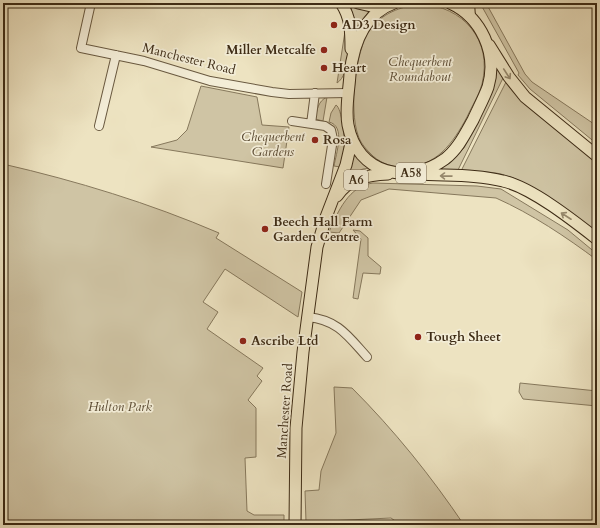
<svg xmlns="http://www.w3.org/2000/svg" width="600" height="528" font-family="Cardo,serif">
<rect width="100%" height="100%" fill="#ede3c1"/>
<filter id="stains"><feTurbulence type="fractalNoise" baseFrequency=".005" numOctaves="4"/><feColorMatrix values="0 0 0 0 .2 0 0 0 0 .09 0 0 0 0 .02 0 0 0 .5 -.17"/></filter>
<radialGradient id="worn" r=".72"><stop offset=".6" stop-color="#630" stop-opacity="0"/><stop offset="1" stop-color="#630" stop-opacity=".3"/></radialGradient>
<path fill="#cfc4a4" stroke="#86785c" d="M480 3H486L525 74 532 82 597 126V144L530 89 518 75 519 73Z
M420 4C463 6 493 40 482 84 479 95 472 106 467 117 453 143 436 168 402 167 390 167 378 162 370 153 365 148 360 142 358 135 349 110 355 51 370 30 382 13 400 7 420 4Z
M354 5 370 10 358 26 356 25 351 9Z
M346 25C348 40 351 74 337 83Z
M497 68 504 76 458 170H439L464 148 493 90Z
M506 82 521 101 597 163V234C568 213 536 183 501 174 488 171 474 172 461 171Z
M201 86 257 97 262 125 289 127 283 168 151 147 177 140 187 130Z
M327 97 323 121 315 119C317 110 318 101 327 97Z
M336 105C342 108 345 140 344 149 344 155 342 161 340 167L334 166C336 154 346 126 329 122L331 113Z
M353 152 371 168 363 169 352 174 348 171Z
M3 164C77 181 149 203 219 233L216 238 302 292 298 317 225 269 203 302 218 312 207 329 263 368 257 376 262 381 248 400 256 408V457L245 458 247 511 254 515H284V525H3Z
M373 183 477 186 501 189 568 230 597 254V260C566 237 532 214 496 198L389 189 361 200 339 233 329 232C338 211 349 186 373 183Z
M353 230 360 231 368 238V256L381 267 380 274 363 273 358 299 353 298 361 239Z
M520 383 597 391V406L523 399 519 392Z
M334 387 352 388C394 430 431 476 464 525H401L391 518 306 522 305 491 319 490 321 471 336 433Z"/>
<g fill="none" stroke-linecap="round" stroke-linejoin="round">
<defs>
<path id="minor" d="M91 3 81 48 144 61 210 81 272 92 289 94 348 93
M292 121 325 126 331 130 333 139 326 184
M311 124 315 93
M99 126 116 55
M308 317C338 320 348 336 367 357"/>
<path id="major" d="M469 3 470 17"/>
<path id="highway" d="M341 3C351 18 351 32 351 49
M358 3 371 6 389 5
M394 3C364 14 353 45 350 74 349 91 345 109 348 125 357 174 408 186 445 159 458 149 465 134 473 120 478 109 484 98 488 87 498 53 481 17 450 3
M489 45 509 77 525 97 597 156
M418 174C446 176 476 174 503 181 531 187 574 221 597 239
M337 196C349 178 368 175 388 174
M295 525 296 428 303 352 317 247 326 217 346 165 352 139"/>
</defs>
<use href="#minor" stroke="#695940" stroke-width="10"/>
<use href="#major" stroke="#3d2b15" stroke-width="12"/>
<use href="#highway" stroke="#3d2b15" stroke-width="13"/>
<use href="#minor" stroke="#f3edd7" stroke-width="8"/>
<use href="#major" stroke="#ede3c1" stroke-width="10"/>
<use href="#highway" stroke="#ede3c1" stroke-width="11"/>
</g>
<defs><path id="oneway-shaft" d="M-6 0H5M1.5-3L5.5 0L1.5 3" fill="none" stroke-width="1.6" stroke-linecap="round" stroke-linejoin="round"/></defs>
<g stroke="#95876b">
<use href="#oneway-shaft" transform="translate(507 74) rotate(57)"/>
<use href="#oneway-shaft" transform="translate(446 176) rotate(-179)"/>
<use href="#oneway-shaft" transform="translate(566 216) rotate(-147)"/>
</g>
<g fill="#8f2418" stroke="#f3edd7" stroke-width="1.5">
<circle cx="334" cy="25" r="4"/>
<circle cx="324" cy="50" r="4"/>
<circle cx="324" cy="68" r="4"/>
<circle cx="315" cy="140" r="4"/>
<circle cx="265" cy="229" r="4"/>
<circle cx="418" cy="337" r="4"/>
<circle cx="243" cy="341" r="4"/>
</g>
<g text-anchor="middle" dominant-baseline="central" stroke-width="3.5" stroke-linejoin="round" paint-order="stroke">
<g fill="#f3edd7" stroke="#74654f" stroke-width="1">
<rect x="396" y="163" width="30" height="20" rx="3"/>
<rect x="344" y="170" width="24" height="20" rx="3"/>
</g>
<g font-size="12" font-weight="bold" fill="#3d2b15">
<text x="411" y="173">A58</text>
<text x="356" y="180">A6</text>
</g>
<g font-size="13" font-weight="bold" fill="#3d2b15" stroke="#f3edd7" text-anchor="start">
<text x="342" y="25">AD3 Design</text>
<text x="316" y="50" text-anchor="end">Miller Metcalfe</text>
<text x="332" y="68">Heart</text>
<text x="323" y="140">Rosa</text>
<text x="273" y="222">Beech Hall Farm<tspan x="273" dy="15">Garden Centre</tspan></text>
<text x="426" y="337">Tough Sheet</text>
<text x="251" y="341">Ascribe Ltd</text>
</g>
<g font-size="13" fill="#3d2b15" stroke="#f3edd7">
<text transform="translate(189 59) rotate(14)">Manchester Road</text>
<text transform="translate(285 411) rotate(-86)">Manchester Road</text>
</g>
<g font-size="13" font-style="italic" fill="#5a4a32" stroke="#f3edd7">
<text x="420" y="62">Chequerbent<tspan x="420" dy="15">Roundabout</tspan></text>
<text x="273" y="137">Chequerbent<tspan x="273" dy="15">Gardens</tspan></text>
<text x="120" y="407">Hulton Park</text>
</g>
</g>
<rect width="600" height="528" fill="none" stroke="#ede3c1" stroke-width="16"/>
<rect x="4" y="4" width="592" height="520" fill="none" stroke="#3d2b15" stroke-width="2"/>
<rect x="8" y="8" width="584" height="512" fill="none" stroke="#3d2b15"/>
<rect width="100%" height="100%" filter="url(#stains)"/>
<rect width="100%" height="100%" fill="url(#worn)"/>
</svg>
